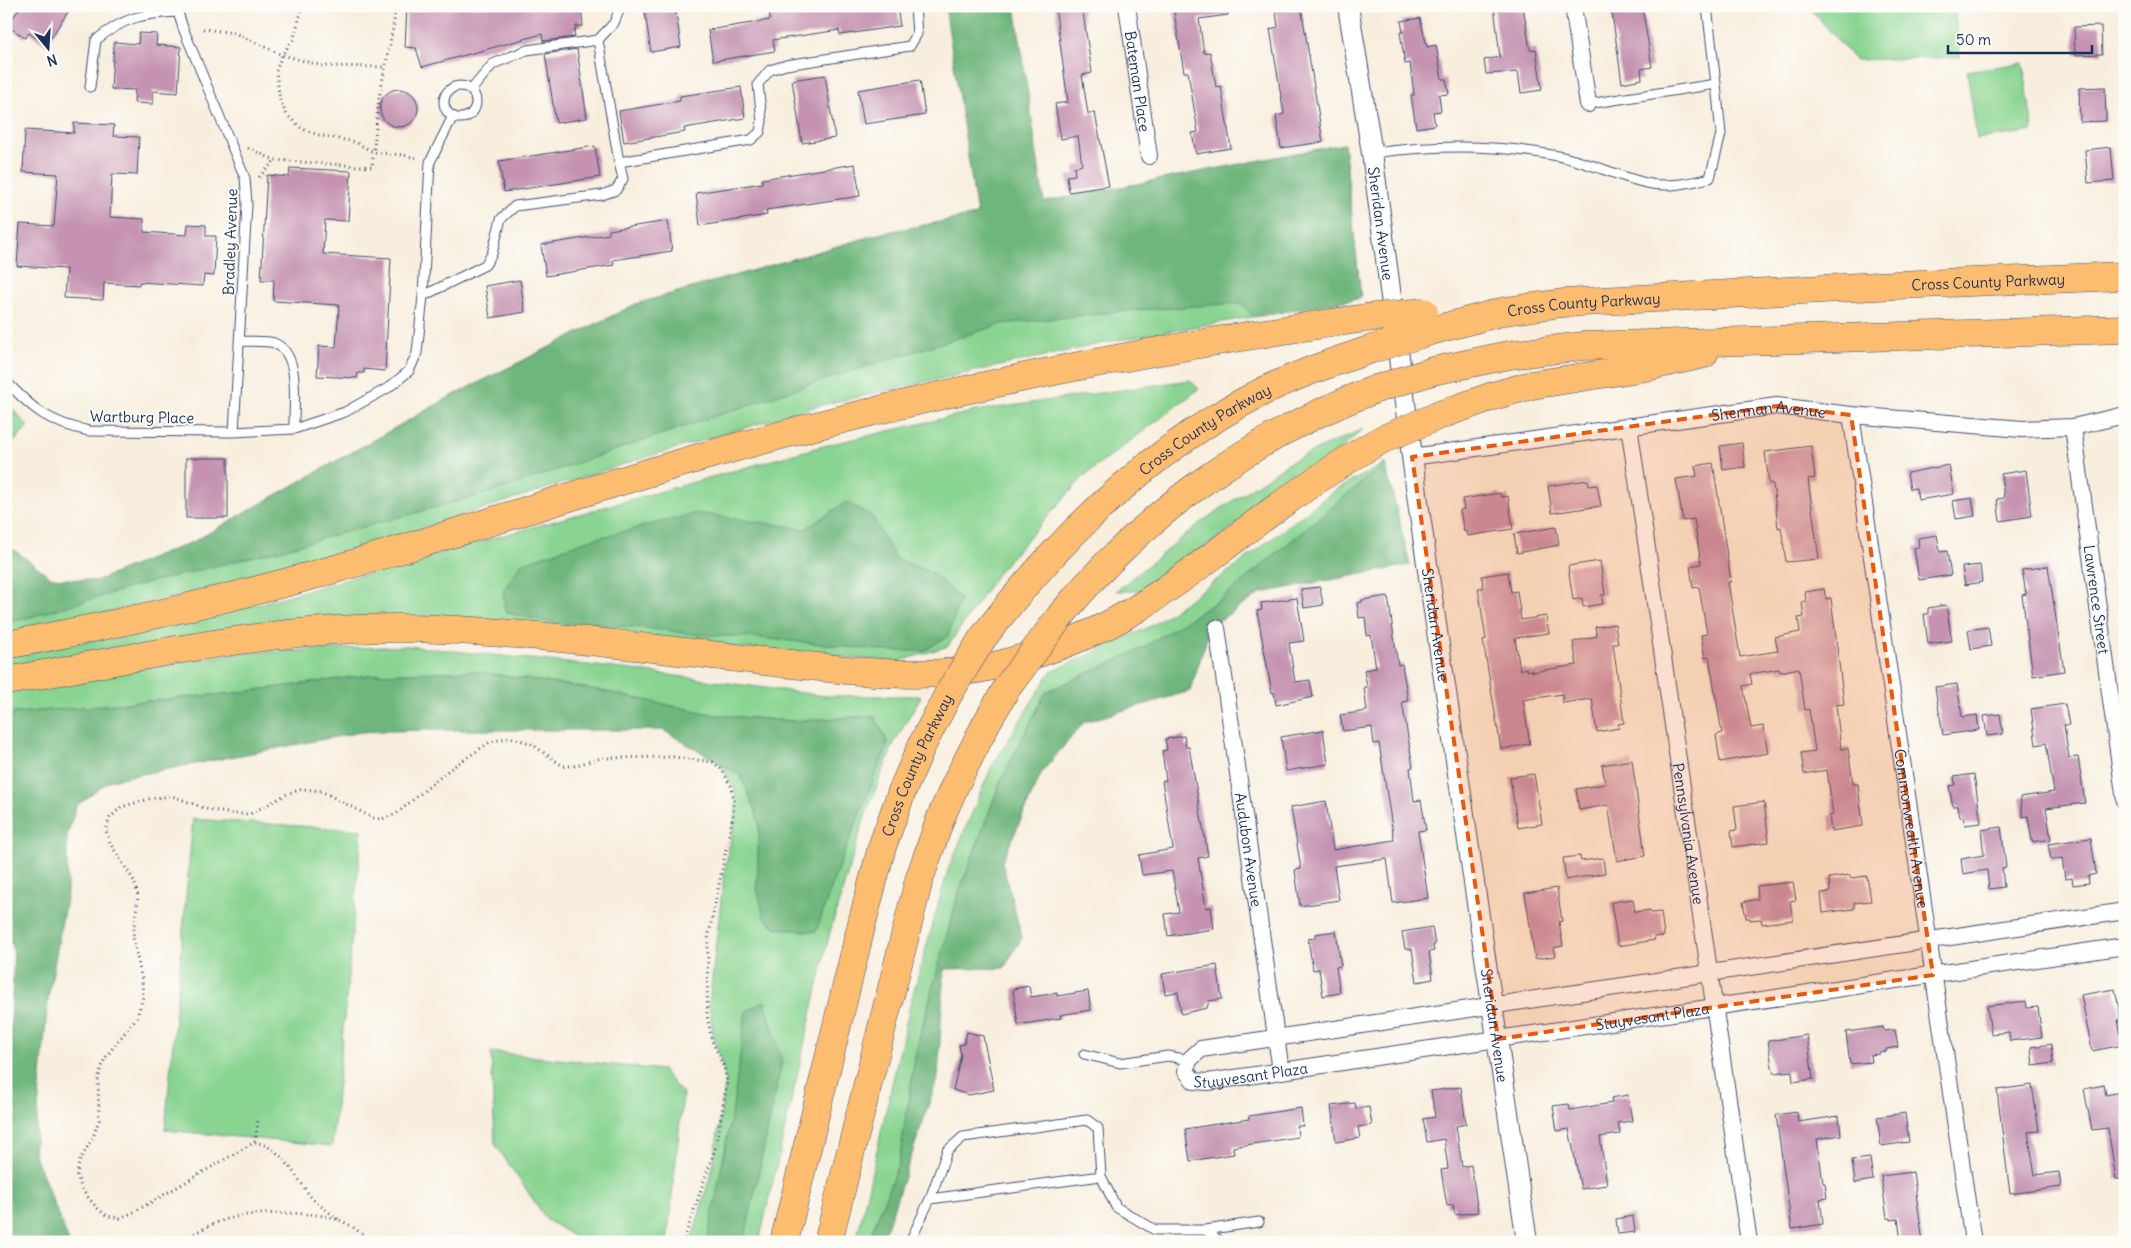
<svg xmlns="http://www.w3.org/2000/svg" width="2131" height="1248" font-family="Delius,sans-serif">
<rect width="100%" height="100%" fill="#fdfcf7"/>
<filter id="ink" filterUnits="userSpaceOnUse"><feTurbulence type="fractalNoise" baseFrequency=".02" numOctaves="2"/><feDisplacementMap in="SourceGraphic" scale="10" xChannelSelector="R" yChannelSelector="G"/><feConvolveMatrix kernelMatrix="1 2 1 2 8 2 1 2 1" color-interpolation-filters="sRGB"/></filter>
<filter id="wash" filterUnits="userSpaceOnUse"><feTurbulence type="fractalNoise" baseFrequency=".0096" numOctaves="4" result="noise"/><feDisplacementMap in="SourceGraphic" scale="20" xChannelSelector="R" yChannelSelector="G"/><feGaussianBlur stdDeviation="1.12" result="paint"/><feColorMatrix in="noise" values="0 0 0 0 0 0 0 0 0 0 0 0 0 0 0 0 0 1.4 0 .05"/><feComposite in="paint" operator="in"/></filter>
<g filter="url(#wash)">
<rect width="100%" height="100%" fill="#f8eede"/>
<path fill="#89d491" stroke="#528278" d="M1808 6H1954L1960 57 1855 60Z
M2023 63 2033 131 1977 139 1967 71Z
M1344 144 1361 298 1113 341 821 405 627 463 375 543 189 594 6 635V544L52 578 96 581 195 541 448 398 636 304 883 233Z
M1190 380 1199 389 1084 476 999 571 948 646 897 662 428 620 6 670V657L130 633 262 603 819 447 976 411Z
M6 402 28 426 12 444 6 443Z
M1363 429 1338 452 1143 591H1116L1204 520 1290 462Z
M1385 463 1221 599 1141 649 1046 692 1001 780 958 895 917 1046 899 1162 868 1242H856L911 1001 948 870 991 768 1047 677 1051 672 1153 625 1239 564 1334 491Z
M408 646 624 669 825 696H921L893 745 865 816 830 932 759 1242H691L713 1166 726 1080 713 1034 709 1004 724 874 736 813 735 790 719 763 740 775 755 809 759 825 757 888 816 932 836 873 888 744 875 716 790 721 716 715 592 689 472 671 377 674 235 693 6 714V690L238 653Z
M193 819 362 830 332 1146 165 1130Z
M491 1052 662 1070 683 1094 667 1242H583L547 1220 495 1144Z"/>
<path fill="#6eb67b" stroke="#44726c" d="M945 6H1015L1044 202 1344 144 1361 298 1254 317 1241 303 1124 311 1002 324 795 389 495 491 280 550 143 584 6 624V544L52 578 96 581 195 541 448 398 636 304 883 233 977 215Z
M1385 463 1410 565 1261 593 1211 626 1190 691 1084 722 1042 772 1002 862 1022 938 1004 968 944 969 938 1077 882 1242H868L899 1162 917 1046 958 895 1001 780 1046 692 1141 649 1221 599Z
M846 502 872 516 895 558 934 574 960 599 948 636 924 651H887L751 637 702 635 637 627 546 622 505 612 503 591 521 564 585 541 697 513 805 529Z
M472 671 592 689 716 715 790 721 875 716 888 744 836 873 816 932 776 928 764 917 757 888 759 825 755 809 740 775 663 730H427L361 732 111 780 76 806 67 836V893L48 1000 34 1153 69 1242H8L6 1237V1137L14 953 6 929V714L235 693 377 674Z
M765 1001 782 1062 744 1242H707L733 1107 746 1011Z"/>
<g id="blocks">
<path fill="#c593b1" d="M21 6H72L46 45 29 33 25 38 7 26Z
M407 6H581L583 26H576V30H574L575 37 543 41 542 34 422 67 416 48 405 47Z
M644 6H675L681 47 651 52Z
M785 6H897L900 26 840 35 839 30 773 40 775 51 713 61 708 30 770 20 769 9Z
M1055 6H1082L1092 73 1082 75 1088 114 1095 113 1109 186 1069 192 1067 176 1075 175 1074 167 1082 165 1078 136 1061 139 1055 104 1068 102Z
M1173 6H1227L1228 15 1199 19 1204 53 1210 52 1216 87 1221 86 1231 148 1196 154 1192 133 1198 132 1188 72H1184Z
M1275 6H1301L1323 142 1281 148 1276 116 1284 114 1270 29 1278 27Z
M1494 6H1523L1530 50 1536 49 1542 90 1521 93 1518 72 1486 74 1484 60 1500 57Z
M1611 6H1642L1652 67 1641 69 1642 79 1622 83Z
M1420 18 1427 47 1436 45 1442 79H1446L1449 94 1439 95 1441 111 1433 112 1435 125 1416 128 1411 95H1414L1410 63 1405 64 1400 32H1403L1401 21Z
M2101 26 2102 54 2075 55 2074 27Z
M139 33 157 34 156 45 181 47 178 93 153 91V104L134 103 135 90 111 89 114 42 138 44Z
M577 49 587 118 556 123 545 54Z
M825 75 835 138 802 143 792 80Z
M920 80 925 115 864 124 858 90Z
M741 87 745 118 684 128 685 132 624 142 619 111 680 101V96Z
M2105 87 2106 121 2080 122 2079 88Z
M380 108a19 19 0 1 1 38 0a19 19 0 1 1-38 0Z
M74 123 114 125 113 136 139 137 137 175 112 174 110 217 144 219V232L187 235 188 224 206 225V236H216L214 276 204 275 203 286 139 282V285L104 283 103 300 64 298 66 269 17 266 20 224 54 226 58 174 23 172 25 130 74 133Z
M595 146 600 177 504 192 499 161Z
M2111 147 2114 181 2088 183 2085 150Z
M855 164 860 196 766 210 767 215 700 226 696 193 762 183V179Z
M290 168 351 171 348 221 325 220 323 254 391 258 385 371 364 369V373H358L357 378 317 376 319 346 336 347 339 305 273 301 274 280H261L267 175 289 177Z
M668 221 672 251 613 260 614 265 546 276 541 245 609 234V230Z
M520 280 525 312 490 318 485 286Z
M1742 443 1745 467 1723 470 1720 446Z
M1811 446 1815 478 1808 479 1819 559 1786 562 1781 527 1778 528 1773 484H1769L1765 452Z
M186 458H228V518H186Z
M1713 463 1731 582H1728L1740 657 1778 651 1775 637 1800 632 1798 618 1804 617 1802 602 1806 601 1805 592 1824 589 1826 599 1831 598 1844 704 1836 705 1841 749 1848 748 1853 784H1858L1863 826 1831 831 1829 816 1833 815 1827 770 1804 774 1801 753 1815 751 1809 709 1805 710 1799 668 1780 672 1779 669 1750 674 1752 684 1743 686 1751 728 1763 726 1768 753 1720 762 1716 735 1722 733 1709 657 1705 658 1701 635 1707 634 1699 587 1693 588 1690 566 1701 564 1694 519 1683 521 1676 479 1697 476 1695 466Z
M1949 465 1954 494 1918 500 1916 488 1910 489 1907 473Z
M2026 470 2032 516 2000 521 1997 499 2004 498 2001 474Z
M1588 480 1589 486 1597 485 1601 506 1552 513 1548 486Z
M1500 493 1501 497 1508 496 1513 529 1467 536 1466 531 1464 532 1460 510 1464 509 1462 499Z
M1972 498 1975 516 1956 519 1953 501Z
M1556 527 1559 545 1517 553 1514 534Z
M1937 535 1940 552 1947 551 1951 575 1919 580 1914 548 1919 547 1918 538Z
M1600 561 1605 595H1601L1603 604 1583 607 1582 598 1573 600 1568 566Z
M1980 565 1982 582 1965 585 1962 567Z
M2048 566 2064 671 2033 676 2022 595 2026 594 2022 570Z
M1508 572 1511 592 1517 591 1521 620 1546 616 1549 633 1515 638 1520 670 1526 668 1527 671 1532 670V672L1577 665 1573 642 1597 636 1595 627 1615 624 1618 644H1613L1624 723 1618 724 1619 728 1597 732 1592 699 1563 703 1562 694 1523 700 1530 744 1501 749 1483 640 1486 639 1478 588H1483L1482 576Z
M1320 587 1323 605 1304 608 1301 589Z
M1388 596 1398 665 1402 664 1408 701 1402 702 1413 767 1410 768 1414 801 1421 800 1426 830 1418 831 1428 898 1393 903 1387 859 1334 866 1339 900 1300 906 1295 870 1301 869 1291 807 1326 801 1333 850 1394 840 1379 743 1374 744 1372 727 1343 731 1340 715 1367 711 1364 687H1367L1364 670 1376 668 1371 635 1367 636 1365 617 1359 618 1357 603 1362 602V600Z
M1297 598 1304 641 1289 643 1295 682 1310 680 1313 697 1276 705 1274 692 1272 693 1257 611 1262 610 1261 603Z
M1946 605 1952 641 1928 644 1924 614H1928V608Z
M1988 627 1991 646 1971 649 1968 630Z
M1957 684 1962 717 1977 715 1979 730 1943 735 1935 687Z
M2065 704 2069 725H2064L2069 758 2078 757 2085 803 2046 808 2051 839 2032 842 2028 816 2023 817 2020 797 2054 792 2046 743 2036 745 2031 709Z
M2000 714 2003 734 1987 736 1984 716Z
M1323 730 1328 764 1286 771 1281 737Z
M1184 736 1186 747H1189L1208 856 1198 858 1206 908 1211 907 1214 929 1168 936 1165 914 1179 912 1172 871 1142 875 1139 855 1173 849 1162 781 1166 780 1162 751 1167 750 1165 739Z
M1632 760 1645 856 1617 861 1608 805 1579 810 1576 789 1605 784 1602 765Z
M1534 774 1542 824 1518 828 1510 777Z
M1974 774 1981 823 1965 825 1963 817H1960L1958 806H1953L1952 802 1949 786 1955 785 1954 777Z
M1764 802 1769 842 1733 847 1731 831 1737 830 1734 806Z
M2001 827 2006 867 2002 868 2004 887 1989 889 1987 870 1963 874 1961 859 1984 855 1981 830Z
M2091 838 2096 874 2088 876 2089 883 2073 885 2072 878 2065 879 2062 858 2051 860 2048 844Z
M1580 856 1581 861 1603 858 1605 873 1566 880 1563 858Z
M1850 875V878L1867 876 1871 901 1854 903V909L1823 913 1821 893 1830 892 1829 878Z
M1793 882 1796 900 1790 901 1793 920 1762 924 1761 919 1750 920V918H1746L1743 902 1758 899 1757 886Z
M1557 888 1562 921 1559 922 1563 946 1553 948 1555 956 1535 959 1525 893Z
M1633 899 1635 912 1650 910 1651 913 1661 912 1664 936 1654 937 1655 940 1618 946 1611 902Z
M1432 927 1435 945H1433L1434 951 1429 952 1433 979 1417 982 1412 949H1405L1402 932Z
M1336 931 1341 966 1336 967 1340 993 1323 996 1319 969 1313 970 1308 939 1315 938V934Z
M1217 965 1222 999 1209 1001 1207 1008 1181 1014 1178 992 1165 994 1162 974Z
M1029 986 1031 997 1057 993V996L1088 991 1091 1010 1060 1015 1061 1018 1018 1025 1013 989Z
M2115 989 2121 1019 2118 1020 2123 1045 2092 1051 2081 995Z
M2026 1001 2027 1008 2038 1007 2042 1037 2010 1041 2009 1032 1991 1034 1987 1006Z
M1883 1027 1884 1031 1895 1030 1898 1047 1886 1049 1887 1051 1879 1052V1054L1870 1055 1871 1062 1850 1064 1846 1032Z
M967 1032 983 1036 994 1090 969 1095 953 1090 961 1055 959 1045 964 1044Z
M1807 1035 1813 1079 1793 1082 1792 1071 1773 1073 1768 1041Z
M2051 1044 2053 1063 2033 1066 2031 1047Z
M2032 1085 2039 1131 2028 1132 2035 1175 2059 1172 2061 1187 2010 1194 1997 1090Z
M2104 1085 2106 1095 2125 1091V1179H2116L2108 1128 2092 1130 2084 1089Z
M1461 1087 1466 1124 1456 1126 1462 1167 1471 1165 1478 1212 1455 1215 1453 1205 1447 1206 1441 1170 1448 1169 1444 1139 1427 1142 1423 1119 1435 1117 1431 1091Z
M1628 1095 1632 1121 1618 1123 1620 1134 1600 1137 1607 1185 1581 1189 1569 1129 1557 1131 1553 1106 1569 1104 1570 1110 1612 1103 1611 1098Z
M1355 1103 1356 1109 1369 1107 1372 1125 1358 1127 1360 1138 1336 1142 1331 1106Z
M1301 1108 1303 1126H1297L1298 1137 1233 1147 1234 1154 1190 1161 1185 1129 1249 1119V1116Z
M1797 1112 1798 1122 1839 1116 1841 1135 1817 1139 1823 1183H1825L1827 1198 1820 1199 1823 1224 1792 1229 1776 1115Z
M1905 1113 1909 1142 1881 1146 1877 1117Z
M1870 1158 1873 1180 1855 1183 1852 1160Z
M1913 1172 1923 1242H1901L1898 1219 1891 1220V1218H1887L1881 1176Z
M1633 1216 1635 1232 1618 1234 1616 1219Z"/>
</g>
</g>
<g filter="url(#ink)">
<use href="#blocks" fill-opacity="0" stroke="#3c4c71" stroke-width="1"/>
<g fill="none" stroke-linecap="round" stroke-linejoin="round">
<defs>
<path id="service" d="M176 6 183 28 245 178 247 204 234 432
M598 40 614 23 621 6
M444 102a16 16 0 1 1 32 0a16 16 0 1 1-32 0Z
M90 87 96 40C125 17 141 14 177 12
M471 90 493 64 527 50 598 40 619 162
M1588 104 1716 84 1707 6
M1372 153C1434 145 1497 144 1558 156 1589 162 1617 176 1646 183 1667 188 1690 183 1710 178L1721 134 1716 84
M423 296 430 162 453 116
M239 341C249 342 264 340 274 343 302 354 293 404 294 429
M6 381C33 410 50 423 89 431L234 432 294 429 345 412 388 388 409 371 417 353 423 296 485 265 492 254 501 219 515 206 602 195 616 190 623 179 619 162 751 140 760 132 762 121 758 84 770 70 786 65 910 46 917 34 915 6
M1084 1054 1120 1063 1168 1056 1189 1060
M1101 1176 930 1199 947 1151 963 1137 1087 1120 1098 1128 1101 1176 1116 1207 1155 1230H1205L1259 1222
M1205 1230 1221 1242
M910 1242 930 1199"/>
<g id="minor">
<path id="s1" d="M1127 6 1149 156"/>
<path d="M1573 6 1588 104"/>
<path id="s2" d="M1851 415 1973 1242"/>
<path id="s3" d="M1629 426 1749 1242"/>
<path id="s4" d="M2073 427 2125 801"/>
<path id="s5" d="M1412 457 1777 406 1851 415 2022 429 2073 427 2125 415"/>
<path id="s6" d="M1217 628 1281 1071"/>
<path id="s7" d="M2125 911 1201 1049 1189 1060 1186 1071 1194 1081 1208 1082 2125 946"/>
</g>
<g id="tertiary">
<path id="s8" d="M1348 6 1372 153 1419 509 1527 1242"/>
</g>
<g id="motorway">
<path id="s9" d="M1427 332 1505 311 1563 303 1896 285 2125 276"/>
<path d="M1433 371 1509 355 1583 346 2125 329"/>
<path d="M1440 415 1493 396 1532 385 1646 367 1704 354"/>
<path d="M1062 614C1144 513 1254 435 1376 389"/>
<path id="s10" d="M982 639C1057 540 1150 449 1262 392 1297 374 1334 362 1372 349"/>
<path d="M6 645C115 625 222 601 328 571 455 535 579 492 705 456 921 394 1143 349 1366 318"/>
<path d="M6 681C149 655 293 622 438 629 547 634 656 649 764 661 842 669 924 684 1002 664 1047 652 1096 634 1136 609 1169 589 1200 565 1231 542 1279 505 1328 470 1381 440"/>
<path id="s11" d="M784 1242 863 919 882 847 902 791 922 745 949 693"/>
<path d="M828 1242 919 880 941 817 955 785 987 722 1008 686"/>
</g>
</defs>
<use href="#service" stroke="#3c4c71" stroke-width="11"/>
<use href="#minor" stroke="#3c4c71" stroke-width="18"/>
<use href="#tertiary" stroke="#3c4c71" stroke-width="22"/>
<use href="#motorway" stroke="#3c4c71" stroke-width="29"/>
<path stroke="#3c4c71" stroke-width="3" stroke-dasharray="1 4" stroke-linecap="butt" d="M303 6 293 40 282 55 276 71 280 101 287 115 302 129 318 135 355 142 373 152 402 155 417 158
M203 29 235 33 282 55 323 66 386 67
M248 148 275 160 372 167 379 98 394 23 395 6
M259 177 275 160
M255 1142 258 1121
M338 1219C329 1212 318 1205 311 1197 295 1176 282 1147 255 1142L134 1212 120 1218 107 1216 97 1208 82 1190 77 1175 79 1162 93 1137 99 1120 98 1079 105 1058 137 1017 143 997 142 980 133 938 138 896 134 881 110 843 106 830 110 818 121 807 149 799 172 796 207 809 232 814H250L289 793 303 789 321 791 373 818 382 819 396 814 450 769 490 742 510 737 530 743 563 766H574L601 758 673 757 713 762 722 770 731 786 734 800 733 815 708 939 707 1016 712 1041 724 1067 727 1082 716 1146 683 1242
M182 1242C193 1232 220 1220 235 1217 257 1212 317 1211 339 1220 350 1224 362 1233 370 1242"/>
<use href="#service" stroke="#fff" stroke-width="9"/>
<use href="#minor" stroke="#fff" stroke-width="16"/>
<use href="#tertiary" stroke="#fff" stroke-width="20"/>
<use href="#motorway" stroke="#fcbd6f" stroke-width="28"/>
<defs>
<path id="motorway-bridge" d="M1366 318 1424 312
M1372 349 1427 332
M1376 389 1433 371
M1381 440 1440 415
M1008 686 1062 614
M949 693 982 639"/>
</defs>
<use href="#motorway-bridge" stroke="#3c4c71" stroke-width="29" stroke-linecap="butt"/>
<use href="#motorway-bridge" stroke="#fcbd6f" stroke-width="28"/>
</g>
</g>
<path fill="#e8590c" fill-opacity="0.2" stroke="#e8590c" stroke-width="4" stroke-dasharray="10 6" stroke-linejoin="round" d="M1777 406 1851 415 1933 975 1498 1039 1412 457Z"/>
<g text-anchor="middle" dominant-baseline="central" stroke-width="4" stroke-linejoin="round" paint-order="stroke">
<g font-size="15" fill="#1b2f5e" stroke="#fdfcf7">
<text stroke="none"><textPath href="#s1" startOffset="76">Bateman Place</textPath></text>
<text stroke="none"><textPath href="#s8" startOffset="220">Sheridan Avenue</textPath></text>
<text transform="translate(230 242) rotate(-88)">Bradley Avenue</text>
<text stroke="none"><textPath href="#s9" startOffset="565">Cross County Parkway</textPath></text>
<text stroke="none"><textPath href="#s9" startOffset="160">Cross County Parkway</textPath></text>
<text stroke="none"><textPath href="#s5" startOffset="360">Sherman Avenue</textPath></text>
<text transform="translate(142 417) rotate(1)">Wartburg Place</text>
<text stroke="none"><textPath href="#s10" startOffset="308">Cross County Parkway</textPath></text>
<text stroke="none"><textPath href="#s4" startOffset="174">Lawrence Street</textPath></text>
<text stroke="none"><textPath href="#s8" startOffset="625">Sheridan Avenue</textPath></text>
<text stroke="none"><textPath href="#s11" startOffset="496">Cross County Parkway</textPath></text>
<text stroke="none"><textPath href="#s2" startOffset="418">Commonwealth Avenue</textPath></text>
<text stroke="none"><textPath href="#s3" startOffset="412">Pennsylvania Avenue</textPath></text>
<text stroke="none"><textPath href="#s6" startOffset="224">Audubon Avenue</textPath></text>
<text stroke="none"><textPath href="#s7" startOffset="1438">Stuyvesant Plaza</textPath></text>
<text stroke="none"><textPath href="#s8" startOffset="1030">Sheridan Avenue</textPath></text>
<text stroke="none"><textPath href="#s7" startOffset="1032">Stuyvesant Plaza</textPath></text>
</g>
</g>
<rect width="2131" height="1248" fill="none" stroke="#fdfcf7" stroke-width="25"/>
<g transform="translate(48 48) rotate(162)" stroke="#fdfcf7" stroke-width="4" paint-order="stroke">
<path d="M0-4L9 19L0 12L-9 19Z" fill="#1b2f5e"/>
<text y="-8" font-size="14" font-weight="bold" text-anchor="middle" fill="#1b2f5e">N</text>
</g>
<path d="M1948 45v8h144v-8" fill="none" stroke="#1b2f5e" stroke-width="2.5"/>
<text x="1956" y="45" font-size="15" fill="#1b2f5e" stroke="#fdfcf7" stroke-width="4" paint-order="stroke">50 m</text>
</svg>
